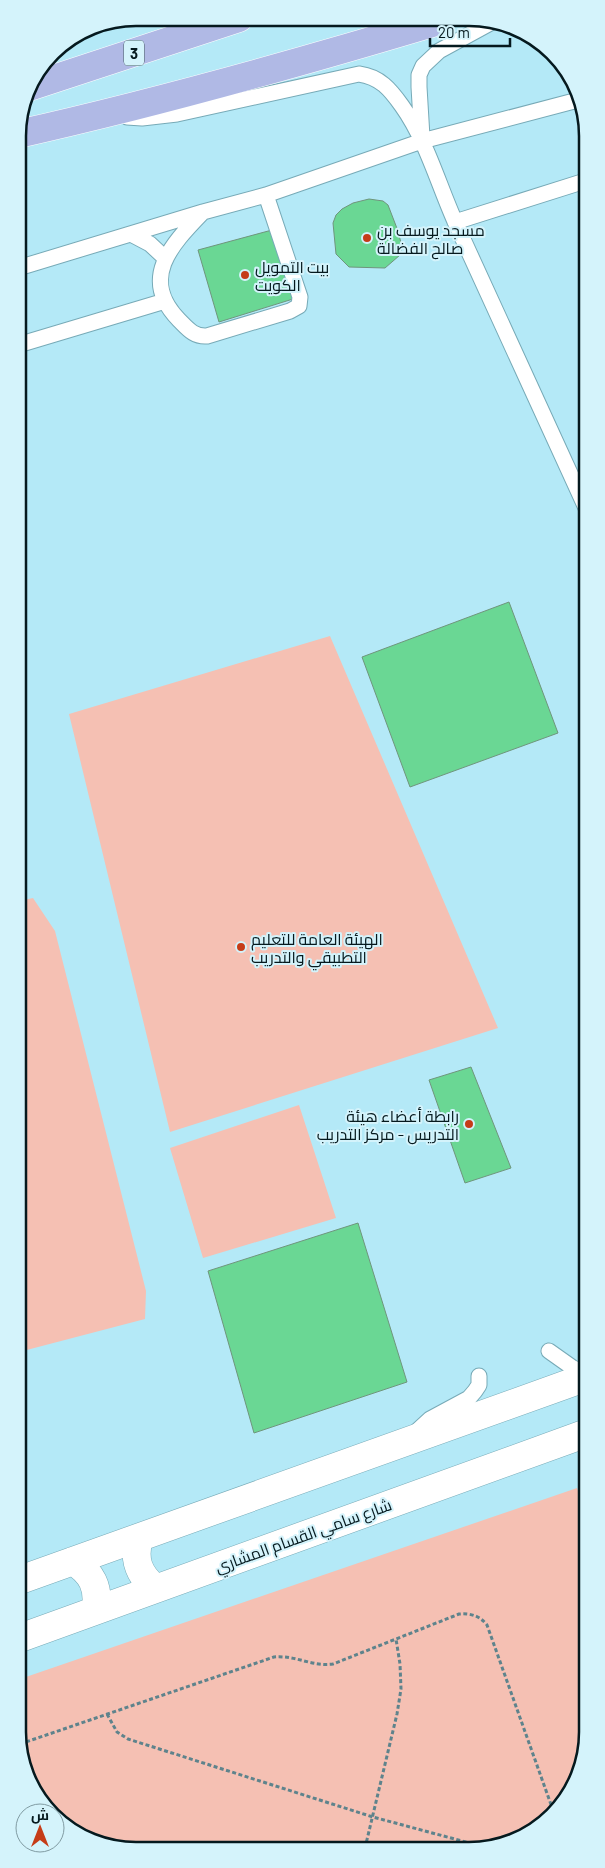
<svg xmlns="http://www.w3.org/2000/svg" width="605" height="1868" font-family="Barlow,Cairo,sans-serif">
<rect width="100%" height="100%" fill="#b4e9f7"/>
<path fill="#f5c0b3" d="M330 636 498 1028 170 1132 69 714Z
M33 898 55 931 146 1291 145 1319 19 1352V901Z
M299 1105 336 1218 203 1258 170 1148Z
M577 1488 587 1516V1739L579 1777 558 1810 528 1834 491 1848H113L55 1817V1813H51L20 1754V1679Z"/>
<path fill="#6ad794" stroke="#6f957c" d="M369 199 383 201 388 205 398 231 402 247 400 255 385 268 349 267 336 254 333 223 336 215 342 209 353 203Z
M272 230 293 299 219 322 198 250Z
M509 602 558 733 410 787 362 657Z
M471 1067 511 1168 465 1183 429 1080Z
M358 1223 407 1382 254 1433 208 1271Z"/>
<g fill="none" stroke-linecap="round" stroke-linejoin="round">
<defs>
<path id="lane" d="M127 117 142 118 177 114 359 74C380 77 390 89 402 106 427 141 439 187 457 226 500 320 543 414 586 508
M422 137 419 87V75L423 66 439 51 494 21
M202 213C171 245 139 279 179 320 188 329 194 337 207 336L290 311 299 306 300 297 266 195
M455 222 585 181
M131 234 150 244 165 258
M18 268 203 212 266 195 422 141 578 100
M18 345 165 301
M549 1351 573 1368 587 1374
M418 1430 430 1419 469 1398 475 1391 479 1385V1376"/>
<path id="secondary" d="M139 1538C133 1559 138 1574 155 1588
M73 1561C92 1573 99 1587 96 1609
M20 1580 587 1377
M20 1638 587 1433"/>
<path id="primary" d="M29 87 239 18
M18 134C161 102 302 62 442 20"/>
</defs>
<use href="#lane" stroke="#77aab7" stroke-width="17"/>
<use href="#secondary" stroke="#77aab7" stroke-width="29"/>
<use href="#primary" stroke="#fff" stroke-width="29"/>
<path stroke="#5e838c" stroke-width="3" stroke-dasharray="4 2.5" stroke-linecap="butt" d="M107 1714 117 1732 128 1739 373 1817 488 1848
M20 1744 274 1657C296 1655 312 1667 333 1664L459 1614C471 1613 480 1616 487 1625L554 1813
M365 1848 397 1714 401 1689 400 1664 396 1639"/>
<use href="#lane" stroke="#fff" stroke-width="15"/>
<use href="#secondary" stroke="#fff" stroke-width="28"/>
<use href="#primary" stroke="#b0b9e5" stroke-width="28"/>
</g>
<g fill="#c53c18" stroke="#d4f3fb" stroke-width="2">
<circle cx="367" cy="238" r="5"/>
<circle cx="245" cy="275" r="5"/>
<circle cx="241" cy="947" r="5"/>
<circle cx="469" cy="1124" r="5"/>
</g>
<g text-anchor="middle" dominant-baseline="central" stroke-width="4" stroke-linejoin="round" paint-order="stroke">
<rect fill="#d4f3fb" stroke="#435a60" stroke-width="1" x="124" y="40.5" width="20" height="25" rx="4"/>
<g font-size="15" font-weight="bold" fill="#05191e">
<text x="134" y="53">3</text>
</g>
<g font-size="16" fill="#05191e" stroke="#d4f3fb" text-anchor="start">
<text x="377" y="229">مسجد يوسف بن<tspan x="377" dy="18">صالح الفضالة</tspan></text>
<text x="255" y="266">بيت التمويل<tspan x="255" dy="18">الكويت</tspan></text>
<text x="251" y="938">الهيئة العامة للتعليم<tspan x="251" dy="18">التطبيقي والتدريب</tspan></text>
<text x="459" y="1115" text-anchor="end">رابطة أعضاء هيئة<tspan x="459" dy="18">التدريس - مركز التدريب</tspan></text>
</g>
<g font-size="16" fill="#05191e" stroke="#d4f3fb">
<text transform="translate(303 1535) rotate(-20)">شارع سامي القسام المشاري</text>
</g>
</g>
<path d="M0 0H605V1868H0ZM136 26H469A110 110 0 0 1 579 136V1732A110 110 0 0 1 469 1842H136A110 110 0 0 1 26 1732V136A110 110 0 0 1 136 26Z" fill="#d4f3fb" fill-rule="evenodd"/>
<path fill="none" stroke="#05191e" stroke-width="2.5" d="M136 26H469A110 110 0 0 1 579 136V1732A110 110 0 0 1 469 1842H136A110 110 0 0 1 26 1732V136A110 110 0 0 1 136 26Z"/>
<g transform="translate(40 1828)"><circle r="24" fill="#d4f3fb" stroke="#819ca3"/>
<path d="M0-4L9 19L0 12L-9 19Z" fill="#c53c18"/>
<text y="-8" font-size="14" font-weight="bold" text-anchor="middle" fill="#05191e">ش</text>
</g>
<path d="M430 38v8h80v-8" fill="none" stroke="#05191e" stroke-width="2.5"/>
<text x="438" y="38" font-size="15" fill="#05191e" stroke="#d4f3fb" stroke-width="4" paint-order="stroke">20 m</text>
</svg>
